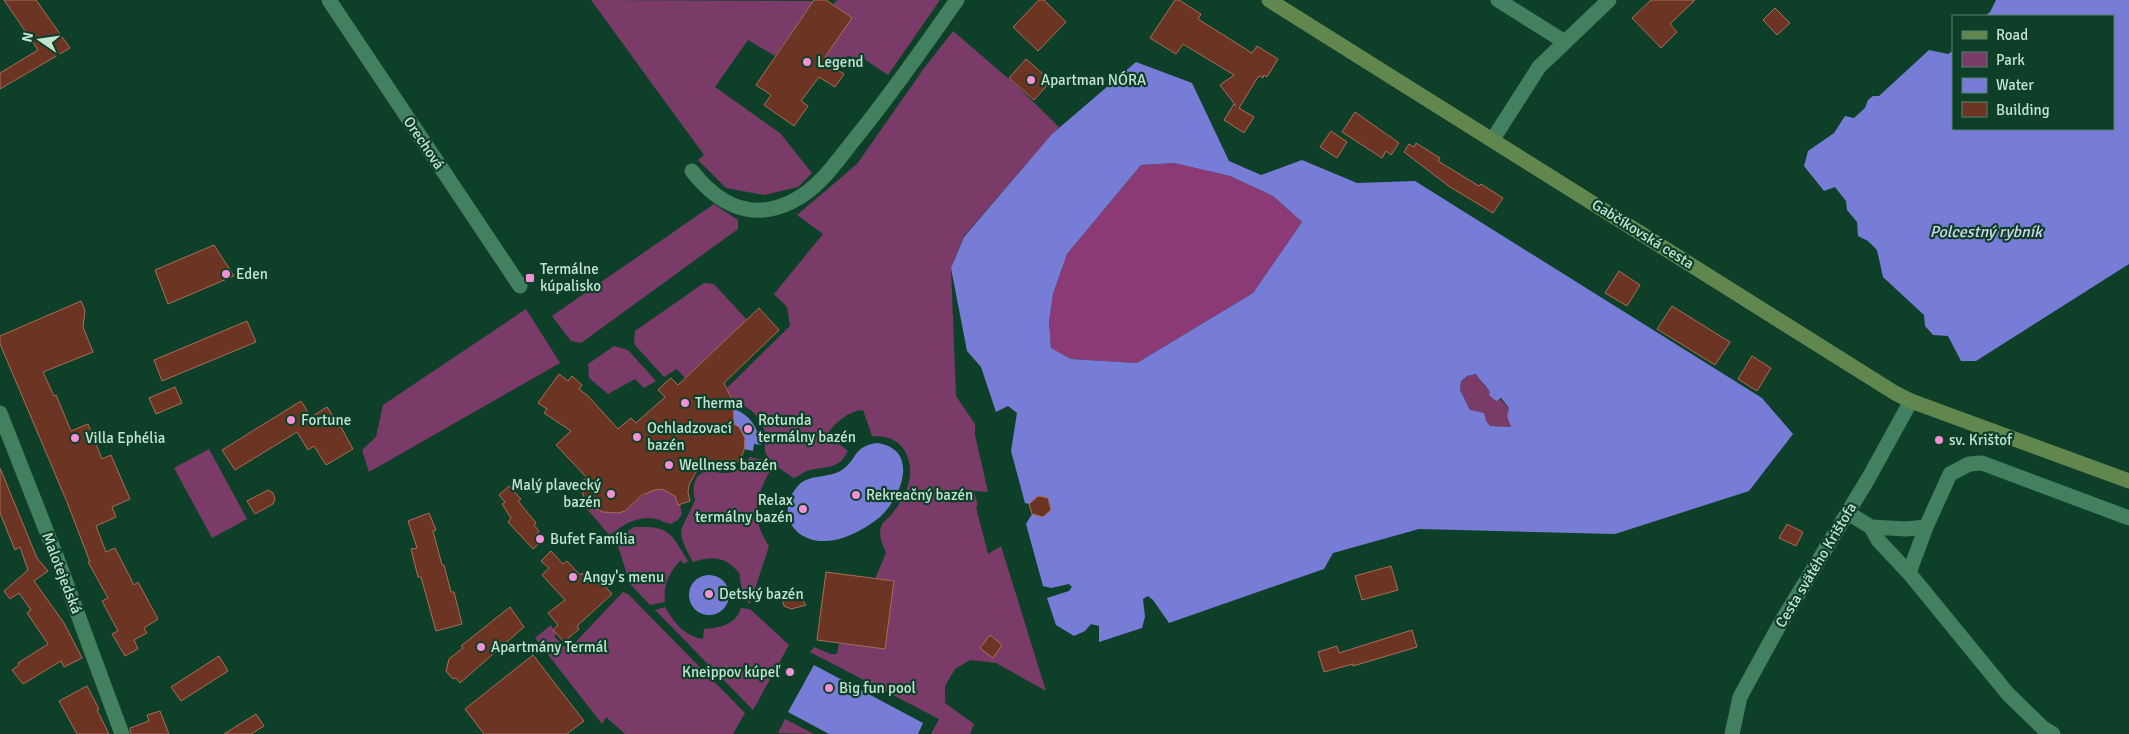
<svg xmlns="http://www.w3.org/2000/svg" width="2129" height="734" font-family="Signika,sans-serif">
<rect width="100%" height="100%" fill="#0e4029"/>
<path fill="#7b3b69" d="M591 0 813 1 775 56 748 40 715 87 780 133 812 173 798 187 764 195 726 188 698 160 704 155Z
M837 0H940L888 75 864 59 848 56 833 67 829 63 831 60 825 57 852 18 833 5Z
M953 31 1017 86 1059 127 964 236 951 268 956 396 975 424V435L988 492 974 491 978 506H976L977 511 988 554 1001 546 1046 691 996 663 970 660 955 669 945 686V703L974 724 970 734H931L939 719 810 652 814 647 831 654H837L839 643 885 649 894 581 875 579 886 553C883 545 878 536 881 527 882 522 888 519 891 515 906 497 917 474 905 451 898 439 886 436 872 436L863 410C848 411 836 422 827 434L848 451C837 472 825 465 807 471 802 473 798 477 793 478 785 471 770 464 766 454 763 448 766 440 765 434 763 418 749 405 733 402L727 388 790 326 787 307 774 294 823 234 797 215 857 164 925 67Z
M714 204 738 220V229L581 343 571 341 552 316Z
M704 283 714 284 747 320 685 378 677 369 664 377 634 344 635 331Z
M526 309 560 363 369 472 362 450 376 437 383 405Z
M614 346 628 350 656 381 644 388 635 379 608 394 589 378 588 364Z
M1476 374C1484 388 1498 396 1509 408L1507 416 1511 427 1490 426 1477 413 1470 410 1460 390 1461 381 1467 376Z
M209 449 247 519 212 538 174 468Z
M750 457 763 460 772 468C755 495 750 518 769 546L750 604 743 598C744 589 739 582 740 574 727 557 713 555 693 562 673 527 682 532 695 500 692 489 693 473 708 471 716 471 723 475 732 472 739 470 746 463 750 457Z
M655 489H662L675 496 678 505 680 504 682 514 678 520 671 524C665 523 661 520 656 519 639 515 621 525 610 536L587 509 590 506C625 524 627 501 655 489Z
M634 527C671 526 670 532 688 561L684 564 681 560C669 572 663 585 665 602L650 605 630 584 618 546 621 536Z
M623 592 628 594 745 713 733 734H625L606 717 602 724 535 638 551 625 556 634 554 636 568 650Z
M665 607C675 623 682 635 703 639L704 629C719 628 736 625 741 608L750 609 789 645 753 710 655 610Z
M785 719 814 734 778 733Z"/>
<path fill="#8c3a76" d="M1174 163 1230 176 1273 196 1302 222 1253 293 1137 363 1071 359 1051 348 1049 321 1053 294 1067 254 1141 165Z"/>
<path fill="#777dd7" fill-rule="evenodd" d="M1996 0H2129V264L1976 361H1961L1948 336 1933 335 1925 326 1924 315 1883 277 1877 250 1868 241 1858 236 1857 222 1847 210 1846 201 1835 187 1824 191 1804 166 1808 151 1834 133 1845 116 1854 118 1865 108 1868 100 1873 96H1879L1929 50 1948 54 1953 51V129H2113V16H1985L1990 12Z
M1136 62 1192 83 1229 161 1261 175 1302 160 1357 183 1415 181 1762 398 1793 434 1749 491 1615 534 1419 529 1333 553 1324 569 1169 623 1153 600 1148 596 1143 599 1145 617 1142 628 1099 642V626L1091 624 1085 631 1074 636 1056 625 1047 598 1069 591 1072 587 1069 584 1051 588 1043 586 1026 524 1032 514 1029 504 1025 503 1011 451 1017 413 1008 406 996 412 981 367 967 351 951 268 964 237 1052 134ZM1174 163 1230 176 1273 196 1302 222 1253 293 1137 363 1071 359 1051 348 1049 321 1053 294 1067 254 1141 165ZM1476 374C1480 381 1486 385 1490 392L1489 395 1496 401 1501 398 1509 408 1507 416 1511 427 1490 426 1486 421 1484 413 1470 410 1460 390 1461 381 1467 376Z
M727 407C748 412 757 424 761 445L754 444 753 451 744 449C745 433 741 434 733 423 730 418 729 412 727 407Z
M877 443C920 449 902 497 880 517 865 529 844 541 825 541 793 542 776 512 797 487 808 473 828 479 842 470 858 459 852 447 877 443Z
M689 595a20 20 0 1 1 40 0a20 20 0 1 1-40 0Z
M814 665 923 723 918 734H829L788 712Z"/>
<path fill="#6c3523" stroke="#a96d59" d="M4 0H36L70 48 0 89V73L38 50Z
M814 0H826L852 18 825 57 831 60 828 64 844 74 835 87 819 77 801 101 808 106 794 126 764 105 771 95 756 85Z
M1039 0H1044L1066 22 1038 51 1013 27Z
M1175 0H1179L1201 14 1198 19 1252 53 1257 46 1278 59 1267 77 1264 75 1263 78 1260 76 1258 77 1239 108 1254 117 1244 133 1224 120 1234 104 1236 106 1220 85 1234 75 1183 44 1176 54 1150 38Z
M1651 0H1695L1670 24 1677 32 1661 48 1632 18Z
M1775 8 1790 23 1777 35 1763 20Z
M1026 59 1051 81 1034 100 1009 78Z
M1355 112 1399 143 1391 155 1386 151 1382 158 1342 132Z
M1331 131 1347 142 1337 158 1320 147Z
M1416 143 1440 158 1438 161 1479 186 1481 184 1503 198 1493 213 1450 187 1404 152 1409 144 1414 147Z
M214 245 234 276 168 304 155 270Z
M1619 271 1640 285 1627 306 1605 293Z
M81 301 85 310 83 327 93 352 43 372 54 396 56 395 71 431 88 424 102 459 111 455 130 499 112 507 116 517 96 526 106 552 115 548 134 585 138 582 158 619 144 628 147 633 134 640 138 649 125 656 112 634 118 631 102 601 108 598 88 562H90L67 502 0 344V336Z
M1672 306 1730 342 1715 365 1657 329Z
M759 308 779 330 724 383 733 402 734 424 739 427 745 438 744 451 741 457 738 462 727 467 712 465 696 472 689 485 688 492 690 501 678 505 675 496 662 489 655 490 642 495 625 511 618 513 603 512 590 506 584 498 580 482 587 478 556 445 571 431 544 413 547 409 538 403 559 374 568 381 572 376 582 385 579 389 588 396 618 429 631 418 636 423 665 397 658 390 665 383 671 378 678 385Z
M247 321 256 342 162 381 154 360Z
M1752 356 1771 368 1757 391 1738 379Z
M175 387 182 403 156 414 149 398Z
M301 401 311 417 327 407 342 429 353 449 326 465 314 446 308 450 297 432 235 470 222 450Z
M0 468 37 558 48 571 34 581 64 623 82 658 64 667 61 661 23 684 12 670 19 665 18 663 48 644 27 613 31 610 19 593 10 599 4 591 28 570 20 547 15 550 0 513Z
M509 486 521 499 518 501 536 523 534 525 539 531 537 534 543 540 533 549 508 522 511 518 502 504 505 502 499 495Z
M268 490 273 493 275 499 273 504 255 514 247 501Z
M1038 496 1048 498 1051 510 1043 517 1032 514 1029 504Z
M429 513 436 530 433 531 442 565H444L451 592H454L462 624 436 631 421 577H418L411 549 417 548 408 521Z
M1787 524 1803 532 1796 546 1779 538Z
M551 551 563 564 567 561 580 575 582 573 589 580 595 575 612 594 577 626 579 629 564 642 553 630 558 625 548 613 565 600 542 575 549 568 541 561Z
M1391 566 1398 590 1362 600 1355 576Z
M826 572 894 581 885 649 817 640Z
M791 590 797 592 806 605 791 609 784 606 782 598 783 595Z
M510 607 524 627 460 683 456 678 453 679 446 671 449 659 463 648 461 646Z
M1412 630 1417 647 1353 666V664L1324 672 1318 652 1337 646 1339 653Z
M990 635 1002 645 993 658 980 648Z
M533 655 584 721 567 734H484L465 709Z
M219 656 228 671 181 701 171 687Z
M87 686 99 709 97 710 109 734H77L59 701Z
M160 711 169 734H131L130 728 149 721 147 715Z
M256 714 264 726 251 734H224Z"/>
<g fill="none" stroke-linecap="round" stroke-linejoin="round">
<path stroke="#428060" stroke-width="15" d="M329 0 520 286
M1498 0 1565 42
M1493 139 1539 67 1609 0
M692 171C717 203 750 222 791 202 818 189 835 164 853 141 890 96 923 48 957 0
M0 413 57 558 122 734
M1848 513 1871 527 1906 529 1926 527 1950 474 1969 464 1982 463 2129 518
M1871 527 1878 540 1909 573 2008 694 2043 728 2053 734
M1909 573 1926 527
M1732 734 1740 697 1780 624 1868 479 1911 401"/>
<path stroke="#61874f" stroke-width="15" d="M1269 0 1895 393 1911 401 2129 481"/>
</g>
<g fill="#f391d6" stroke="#0e4029" stroke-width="2">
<circle cx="807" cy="62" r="5"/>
<circle cx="1031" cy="80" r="5"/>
<circle cx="226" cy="274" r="5"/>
<rect x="525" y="273" width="10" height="10" rx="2.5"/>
<circle cx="685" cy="403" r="5"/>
<circle cx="291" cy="420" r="5"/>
<circle cx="748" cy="429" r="5"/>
<circle cx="637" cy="437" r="5"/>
<circle cx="75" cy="438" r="5"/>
<circle cx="1939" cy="440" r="5"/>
<circle cx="669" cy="465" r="5"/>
<circle cx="611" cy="494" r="5"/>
<circle cx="856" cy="495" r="5"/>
<circle cx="803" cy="509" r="5"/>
<circle cx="540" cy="539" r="5"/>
<circle cx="573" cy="577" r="5"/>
<circle cx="709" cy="594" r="5"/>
<circle cx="481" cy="647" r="5"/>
<circle cx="790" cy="672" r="5"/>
<circle cx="829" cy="688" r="5"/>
</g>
<g text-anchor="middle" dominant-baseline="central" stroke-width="4.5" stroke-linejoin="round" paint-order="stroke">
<g font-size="15" fill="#c4e3d1" stroke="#0e4029" text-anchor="start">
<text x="817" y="62">Legend</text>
<text x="1041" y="80">Apartman NÓRA</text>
<text x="540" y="269">Termálne<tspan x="540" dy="17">kúpalisko</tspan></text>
<text x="236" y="274">Eden</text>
<text x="695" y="403">Therma</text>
<text x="301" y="420">Fortune</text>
<text x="758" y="420">Rotunda<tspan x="758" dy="17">termálny bazén</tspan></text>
<text x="647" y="428">Ochladzovací<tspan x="647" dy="17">bazén</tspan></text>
<text x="85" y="438">Villa Ephélia</text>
<text x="1949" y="440">sv. Krištof</text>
<text x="679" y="465">Wellness bazén</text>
<text x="601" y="485" text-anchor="end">Malý plavecký<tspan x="601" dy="17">bazén</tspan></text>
<text x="866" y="495">Rekreačný bazén</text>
<text x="793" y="500" text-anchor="end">Relax<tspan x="793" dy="17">termálny bazén</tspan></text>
<text x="550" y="539">Bufet Família</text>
<text x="583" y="577">Angy's menu</text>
<text x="719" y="594">Detský bazén</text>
<text x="491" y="647">Apartmány Termál</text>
<text x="780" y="672" text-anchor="end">Kneippov kúpeľ</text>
<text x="839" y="688">Big fun pool</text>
</g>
<g font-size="15" fill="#c4e3d1" stroke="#0e4029">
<text transform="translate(424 143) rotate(56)">Orechová</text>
<text transform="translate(1643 234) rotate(32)">Gabčíkovská cesta</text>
<text transform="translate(1816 565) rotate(-59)">Cesta svätého Krištofa</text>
<text transform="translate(62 573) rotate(69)">Malotejedská</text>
</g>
<g font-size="16" font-style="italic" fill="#d3d6ee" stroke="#0e4029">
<text x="1986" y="232">Polcestný rybník</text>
</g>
</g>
<rect x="1952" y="15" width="162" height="115" fill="#0e4029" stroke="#57816c"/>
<rect x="1962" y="31" width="25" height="8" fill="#61874f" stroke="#57816c"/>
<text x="1996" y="40" font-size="15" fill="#c4e3d1">Road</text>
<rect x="1962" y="52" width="25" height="15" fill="#7b3b69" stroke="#57816c"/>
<text x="1996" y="65" font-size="15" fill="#c4e3d1">Park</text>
<rect x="1962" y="78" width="25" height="15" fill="#777dd7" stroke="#57816c"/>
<text x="1996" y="90" font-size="15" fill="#c4e3d1">Water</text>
<rect x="1962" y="102" width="25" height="15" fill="#6c3523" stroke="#57816c"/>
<text x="1996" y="115" font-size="15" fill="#c4e3d1">Building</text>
<g transform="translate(40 40) rotate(283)" stroke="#0e4029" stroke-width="4" paint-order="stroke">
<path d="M0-4L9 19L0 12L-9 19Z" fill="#c4e3d1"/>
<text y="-8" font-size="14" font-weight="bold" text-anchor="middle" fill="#c4e3d1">N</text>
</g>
</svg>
